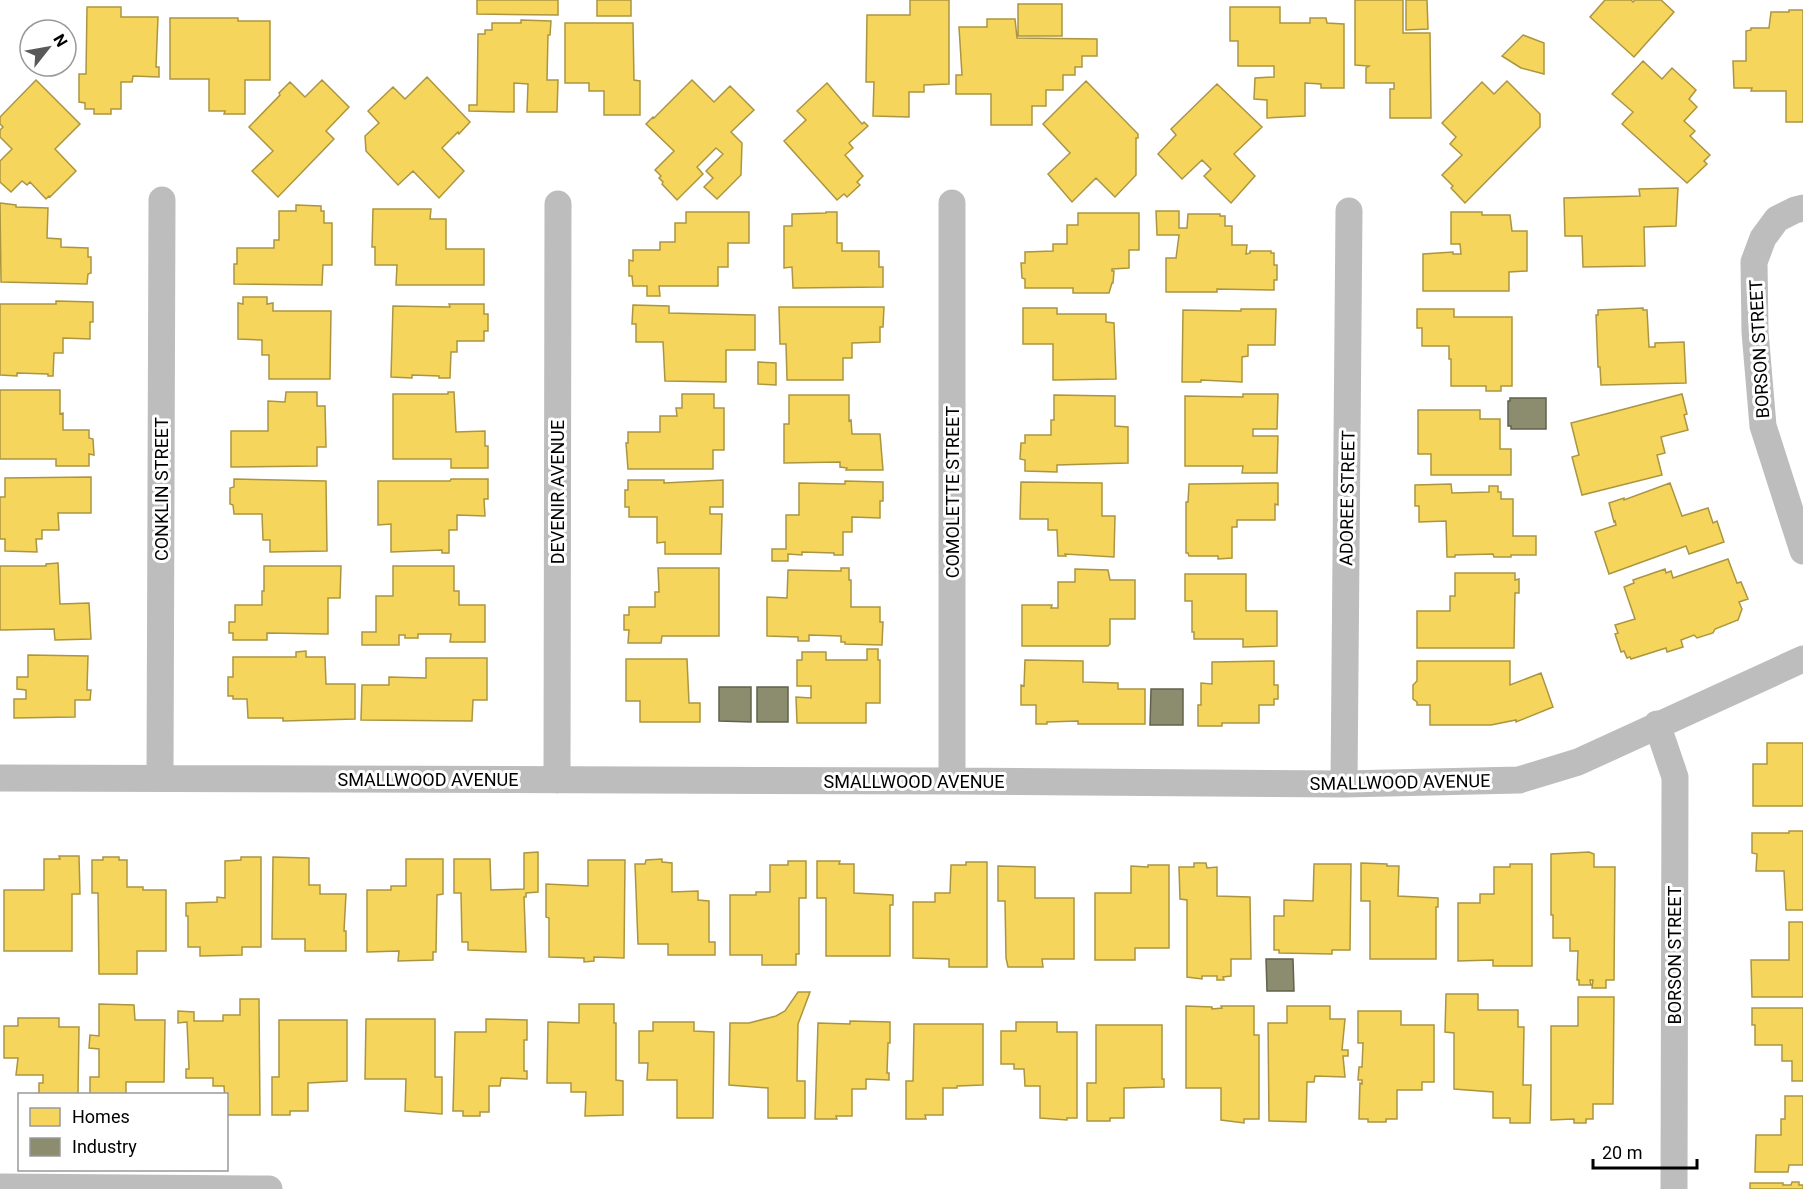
<svg xmlns="http://www.w3.org/2000/svg" width="1803" height="1189" font-family="Roboto,sans-serif">
<rect width="100%" height="100%" fill="#fff"/>
<path fill="#f6d55c" stroke="#ac9540" stroke-width="1.5" d="M477 0H558V15L477 14Z
M597 0H631V16H597Z
M910 0H949V84L924 85V92H909V117L873 116 874 82H866L867 15H910Z
M1355 0H1403V33H1430L1431 118H1390V89H1394V83H1366V68L1369 66 1355 65Z
M1406 0H1427L1428 29 1406 30Z
M1605 0H1631L1633 2 1635 0H1661L1674 12 1634 57 1590 17Z
M1018 4H1062V36H1018Z
M87 7H121V17H158L156 67H159V77L133 76 132 82H121V109H111V114H94V109H85V103L79 102V74H86Z
M1230 7H1280V23H1310V18H1326L1327 23 1344 24V88H1321V84L1305 83V116L1267 118V100L1254 99 1255 78 1274 77V66H1238V41H1230Z
M1789 10H1803V122H1786V91H1751L1752 88H1734L1733 61H1746V31L1751 30V28H1769L1771 12H1789Z
M170 18H238V21H270V80H245V114H224L225 111H209V79H170Z
M987 19H1015L1017 38 1097 39V56H1082V67H1075V75H1063V90H1046V106H1032V125H991V94H956V75H962L959 27H987Z
M521 20 551 21 550 35H548L547 80H558L557 112H527L528 84 514 83V112L469 111V105H477L478 34H485V30H492V23H521Z
M565 23H633L634 80 640 81V115H604V91H589V83H565Z
M1523 35 1544 43V74L1521 68 1502 56Z
M1643 61 1662 79 1672 68 1696 90 1689 99 1697 107 1684 121 1695 131 1690 136 1710 155 1704 161 1707 164 1687 183 1622 124 1633 112 1612 94Z
M427 77 470 122 459 134 458 132 442 148 464 171 439 198 413 171 398 185 366 151 365 136 379 123 368 111 393 87 405 99Z
M36 80 80 124 55 149 76 171 50 197 49 196 46 199 30 182 27 185 22 181 11 192 0 182V161L12 149 0 137V130L3 127 0 124V117Z
M322 80 349 107 326 131 334 139 278 197 252 171 273 151 249 127 280 95 279 93 290 82 305 97Z
M692 80 714 102 730 86 754 110 731 132 742 143 741 175 717 199 704 187 713 178 706 171 723 154 716 148 697 167 703 174 677 200 662 184 663 182 659 178 661 176 655 170 674 151 646 124 653 117 654 118Z
M1086 81 1138 134V138H1136V175L1115 197 1096 178 1072 202 1048 174 1070 153 1043 124Z
M1507 81 1540 114V127L1465 203 1451 188 1453 186 1442 175 1462 155 1450 144 1456 137 1442 123 1482 82 1494 94Z
M827 83 862 124 864 122 868 126 849 143 853 148 845 155 863 176 857 182 860 185 847 197 844 194 837 200 784 141 806 120 797 111Z
M1217 84 1262 127 1234 154 1255 176 1231 203 1204 176 1211 169 1202 160 1182 179 1158 154 1176 135 1171 129Z
M1678 188 1676 226 1644 227 1645 266 1583 267 1582 236H1565L1564 198 1640 196 1639 189Z
M0 203 16 205V207L48 208 47 238 61 239V247L88 248V257H91V273L88 274 87 284 1 282Z
M296 205 321 206V211H324V223H332V265H323L322 285 234 284V264H237V248H274V240H279V211H296Z
M373 209H431L430 219H446V249H484V285H396L397 265H375V247H372Z
M1156 211H1179V228H1187L1188 214H1220V216H1225V226H1232V245H1247L1246 254 1250 253V251H1271V253H1274V265H1277V280H1274V290L1217 289V292H1166V258H1176L1179 235H1157Z
M686 212H749V243H728V267H718V286H659L660 296H647V286H633L632 276H629V260L633 261V250H660V242H675V223H686Z
M826 212H837V243H842V251H879V267H883V287L793 288 792 267 784 268V226H792V214L826 213Z
M1451 212H1482V215H1510L1512 231H1527V271L1509 272V291H1423V254L1453 252V254H1461L1460 244H1451Z
M1078 213H1139V250H1129V268L1112 269V271H1114L1113 283H1112L1109 293H1073V288H1025V279L1022 278 1021 263H1025V252L1053 251V244H1067V225H1078Z
M243 297H267V304L273 303V311H331L330 379H269V355H262V340L238 339V303L243 304Z
M56 301 93 302V322H90V339L63 338V353H54L53 376H48V374L17 373V376L0 375V304H56Z
M449 304H484V314H488V331H484V341H457V352H451L450 378H439V376L412 375V378L391 377 393 306 450 307Z
M633 305 669 306V313L755 315V350H726V382L665 381 663 342H636V324H632Z
M779 307H884L883 327H880V342L852 343V358H843V380H787L786 344H780Z
M1023 308H1057V314H1106V322L1114 323 1116 379 1053 380V344H1023Z
M1643 308V310H1647L1649 347H1655V343L1684 342 1686 383 1601 385 1600 367H1598L1596 315H1598V310Z
M1241 309H1276L1275 345H1248V356L1242 357V382L1201 380V382H1182L1183 310 1241 311Z
M1417 309H1454V317H1512V386H1501V391H1486V386H1451V359H1449V346H1422V328H1417Z
M758 362 776 363V385L758 384Z
M0 390H60V414L63 413V430H89V438L93 439 94 455 89 454V466H56V459H0Z
M286 392H317V406H325L326 447H317V466L231 467V431H268V401L285 402Z
M448 392H454L456 432 485 431V446H488V468H451V459H393V394H448Z
M682 394H714V408H724V450H713V469H628L626 443H628V432H660V416H677L676 408H682Z
M1243 394H1278L1277 429H1253V436H1278L1277 473H1242L1243 466H1185V396L1243 397Z
M1682 394 1687 414 1684 415 1688 430 1661 437 1665 453 1657 455 1662 475 1582 495 1572 457 1579 455 1571 423Z
M789 395H849V421L851 420 852 434H880L883 470H846L847 468 840 467V462L784 463V424H789Z
M1054 395 1115 396V426L1128 427V463L1057 465V472L1025 471V460L1020 459 1021 443H1025V435H1051V420H1054Z
M1418 410H1480V419H1500V449H1511V475H1431V454H1418Z
M91 477V513H58L59 530H42V539H36L37 552 5 551V539H0V497H5V478Z
M234 479 326 481 327 551 270 552V540H263L262 514H234L233 505 230 504V488L234 487Z
M451 479H488V499H484L485 516 457 515V530H449V553H442V550L391 552V524L378 525V481H450Z
M628 480H664V483L723 480V507H710V514H722L721 554H665V542L657 543V517H629V507H625V490H628Z
M845 481 883 482V501H880V518L852 517V532H843V555H834V553L802 552V555L788 554V561H772V549H786V515H799V483L845 484Z
M1021 482 1102 483V516H1115L1114 557 1065 554 1066 556H1058L1057 530H1048V519H1020Z
M1278 483V505L1275 504V520H1237V527H1232V558L1218 559V556H1189L1188 553H1186V502H1188L1189 484Z
M1670 483 1682 516 1708 508 1713 523 1717 521 1724 542 1689 554 1686 546 1609 574 1595 532 1616 525 1615 521 1614 522 1609 503 1624 498V500Z
M1451 484 1452 493 1489 492V486H1498V492H1501V499H1513V536H1536V555H1511V557H1494L1493 554 1455 555V557H1447L1446 521 1419 522V506H1415V485Z
M1728 559 1737 583 1741 582 1748 599 1739 602 1742 609 1738 620 1715 629 1713 633 1697 638 1694 635 1681 640 1683 647 1667 652 1666 648 1631 659 1630 657 1627 658 1624 651 1621 652 1615 634 1618 633 1615 625 1635 619 1624 587 1634 583 1633 580 1665 569 1666 573 1671 571 1673 578Z
M58 563 60 604 89 603 91 639 55 640 54 629 0 630V566H46V564Z
M264 566H341L340 598H328V634L267 633V640H233V633H229V622H235V605H262V591H264Z
M393 566H454V591H459V605H485V642H450L451 634H418V638H405V635H399V645H362V632H376V596H393Z
M658 568H719V636H662L661 643H628L629 630H624V615H629V607H655V592H659Z
M841 568H849V580H851V607H880V622H883L882 645 845 644V642H841V636L809 635V641H798V637L767 636V597L787 598 788 570 841 571Z
M1075 569 1108 570 1110 580H1135V619H1110V644L1108 646H1022V605H1052L1051 608H1058V582H1075Z
M1455 573H1515V580L1519 579V593H1515L1514 648H1417V611H1450V596H1455Z
M1185 574H1246V611H1277V646L1243 647V639H1194V632H1192V601H1185Z
M867 649H878V660H880V703H866V723H797L796 697 811 698V686H797V660H802V652H826V660H867Z
M306 651V657H325L326 684H355V719L283 721V718H248L247 699H233V696H228V677H233V657H296V652Z
M28 655 88 656 87 690H91L90 700H75V717L14 718V699H26V690L17 689V677H28Z
M426 658H487V700H473L472 721 361 720 362 685H389V677L426 678Z
M626 659H687L689 703H700V722H640V701H626Z
M1025 660 1083 661V682L1118 683V689H1145V724H1078V721L1047 722V724H1036V705H1021V685L1024 686Z
M1274 661V685H1278V699H1274V705H1259V723H1222V726H1198V705H1201V683L1212 684V662Z
M1417 661H1510V685L1541 673 1553 707 1516 722V720L1491 725H1430V705H1417V702L1413 699V685L1417 681Z
M1767 743H1803V806H1753V764H1767Z
M1789 831H1803V910H1786L1784 871H1756L1757 854 1752 853V833H1789Z
M538 852V892L526 893V897H524L526 952 468 950V942H462L461 893H454V859H490L491 890 524 889V853Z
M1589 852 1594 854V867H1615L1614 980H1606V988H1592L1593 980H1590L1591 985H1579V980H1577L1578 951H1570V938H1553V915H1551V854Z
M59 856H79L80 894H72V951H4V890H44V859H60Z
M103 857H119V860H127V887H143V890H166V951H137V974H99L98 893H92V860H103Z
M241 857H261V947H242V955L200 956V947H188V916H186V903L217 902V897L225 898V861L241 860Z
M273 857 309 858V885H320V894H346L344 931H346V951H305V939H272Z
M406 859H443V894L437 895 436 952H433V960L398 961 399 951 367 952V890H391V886H406Z
M662 859V862L672 863V892L698 891V900L709 901V942H715V955H668V944H638L635 864H645L646 860Z
M588 860H625L624 958 594 957V961L584 962V958L549 957V918L546 917V884L588 886Z
M788 861H806V898H799V954H796V965H762V955H730V895H756V892H770V865H788Z
M817 861H840L839 864H854V893L893 895V905H890V956H826V898H817Z
M966 862H987V967H949V959L913 958V902H935V893H950L951 865H966Z
M1194 863H1206L1207 868 1217 867V896L1250 897 1251 959H1231V976L1223 977 1224 980H1217V976H1202V979L1187 977V900L1180 899 1179 867H1194Z
M1361 863 1387 864V866H1399L1398 896 1438 898V907H1436V959H1370V901H1361Z
M1314 864H1351L1350 950H1332V954L1279 953V950H1274V916H1284V900L1313 901Z
M1510 864H1532V966H1493V960L1458 961V903H1480V894H1494V867H1510Z
M1148 865H1169V948H1135V960H1095V893H1131V866L1148 867Z
M998 866 1035 867V898H1074V959H1042L1043 967H1008L1006 958 1005 901H998Z
M1789 922H1803V997H1752L1751 960H1789Z
M798 992H810L798 1024 797 1081H805V1118H768V1088L729 1085 730 1023H749L776 1016 785 1011Z
M1446 994H1478V1010H1518V1027H1524L1523 1085H1531L1530 1123H1510V1118H1493V1092L1454 1089V1033L1445 1032Z
M1578 997H1614L1613 1104H1593V1119H1586V1123H1574V1119L1551 1120V1026H1578Z
M240 999H259L260 1115H226L224 1086H213V1078H186V1069H189L187 1022 178 1023V1011L194 1012V1021H223V1015H240Z
M99 1004 134 1005 135 1020H165L164 1082H126V1094H90V1077H99V1049L89 1048 90 1035 99 1036Z
M579 1004H614V1023H616V1080L623 1081V1115L585 1116 586 1092H571V1083H547L548 1022 579 1023Z
M1186 1006 1212 1007V1009L1222 1008 1221 1006H1254V1035H1259V1119H1244V1123L1221 1120V1088H1186Z
M1287 1006H1330V1019H1345L1342 1050H1348V1056H1343L1345 1077 1315 1076 1314 1082H1307L1306 1122 1269 1121 1268 1023H1287Z
M1752 1008H1803V1081H1792V1061H1782V1045H1755V1025H1752Z
M1358 1011H1401V1025H1434V1082H1422V1090H1397V1119H1386V1122H1368V1119H1359L1360 1083 1362 1084V1080H1358L1359 1067H1362L1363 1043H1358Z
M18 1018H59V1027H79L78 1094H39V1083H43V1075H16L18 1058H4V1026H18Z
M366 1019H435V1077H442V1114L405 1111 406 1079H365Z
M486 1019 527 1020V1040H524V1071H527V1079L501 1078 500 1086H489V1112H480V1116H463V1111H453L455 1032H486Z
M279 1020H347V1081L308 1083V1111H290V1115H272V1077H279Z
M850 1021 890 1022V1043H888L887 1073H889V1080L866 1079V1089H852V1116H836L837 1119H815L818 1023 850 1024Z
M653 1022H694V1031L714 1032 713 1118H677V1080H647L648 1063H639V1031H653Z
M1016 1022H1057V1032H1077V1118H1067V1120L1040 1118V1086H1025L1024 1069H1014V1064H1001V1031H1016Z
M914 1024H983V1085L957 1086V1088H943V1115H925L926 1119H906V1081H913Z
M1096 1025H1162V1079H1164V1087L1124 1088V1118H1110V1121H1087V1083H1096Z
M1785 1096H1803V1165H1789L1788 1172H1755L1756 1135H1781V1119H1785Z
M1792 1182H1799V1185H1803V1189H1750V1183H1783V1185H1791Z"/>
<path fill="#8c8c6e" stroke="#62624d" stroke-width="1.5" d="M1510 398H1546V429H1511V426H1508V401H1510Z
M719 687H751V722L719 721Z
M757 687H788V722H757Z
M1151 689H1183V725H1150Z
M1266 959H1293L1294 991H1267Z"/>
<g fill="none" stroke-linecap="round" stroke-linejoin="round">
<path stroke="#bdbdbd" stroke-width="27" d="M952 203V781
M1803 208 1795 210 1777 219 1763 238 1754 262 1755 332 1763 426 1803 551
M1657 724 1675 777 1674 1189
M160 777 162 200
M0 778 952 781 1344 784 1519 780 1578 762 1803 659
M557 780 558 204
M1344 784 1349 211
M0 1187 269 1189"/>
</g>
<g text-anchor="middle" dominant-baseline="central" stroke-width="6" stroke-linejoin="round" paint-order="stroke">
<g font-size="18" fill="#000" stroke="#fff">
<text transform="translate(1759 349) rotate(-93)">BORSON STREET</text>
<text transform="translate(161 489) rotate(-90)">CONKLIN STREET</text>
<text transform="translate(557 492) rotate(-90)">DEVENIR AVENUE</text>
<text transform="translate(952 492) rotate(-90)">COMOLETTE STREET</text>
<text transform="translate(1347 498) rotate(-89)">ADOREE STREET</text>
<text x="428" y="779">SMALLWOOD AVENUE</text>
<text x="914" y="781">SMALLWOOD AVENUE</text>
<text transform="translate(1400 782) rotate(-1)">SMALLWOOD AVENUE</text>
<text transform="translate(1674 955) rotate(-90)">BORSON STREET</text>
</g>
</g>
<rect x="18" y="1093" width="210" height="78" fill="#ffffff" stroke="#999999" stroke-width="1.5"/>
<rect x="30" y="1108" width="30" height="18" fill="#f6d55c" stroke="#999999" stroke-width="1.5"/>
<text x="72" y="1123" font-size="18" fill="#000000">Homes</text>
<rect x="30" y="1138" width="30" height="18" fill="#8c8c6e" stroke="#999999" stroke-width="1.5"/>
<text x="72" y="1153" font-size="18" fill="#000000">Industry</text>
<g transform="translate(48 48) rotate(59)"><circle r="28" fill="#ffffff" stroke="#999999" stroke-width="1.5"/>
<path d="M0-4.5L10 22L0 15L-10 22Z" fill="#595959"/>
<text y="-9" font-size="16" font-weight="bold" text-anchor="middle" fill="#000000">N</text>
</g>
<path d="M1593 1159v9h104v-9" fill="none" stroke="#000000" stroke-width="3"/>
<text x="1602" y="1159" font-size="18" fill="#000000" stroke="#ffffff" stroke-width="4.5" paint-order="stroke">20 m</text>
</svg>
